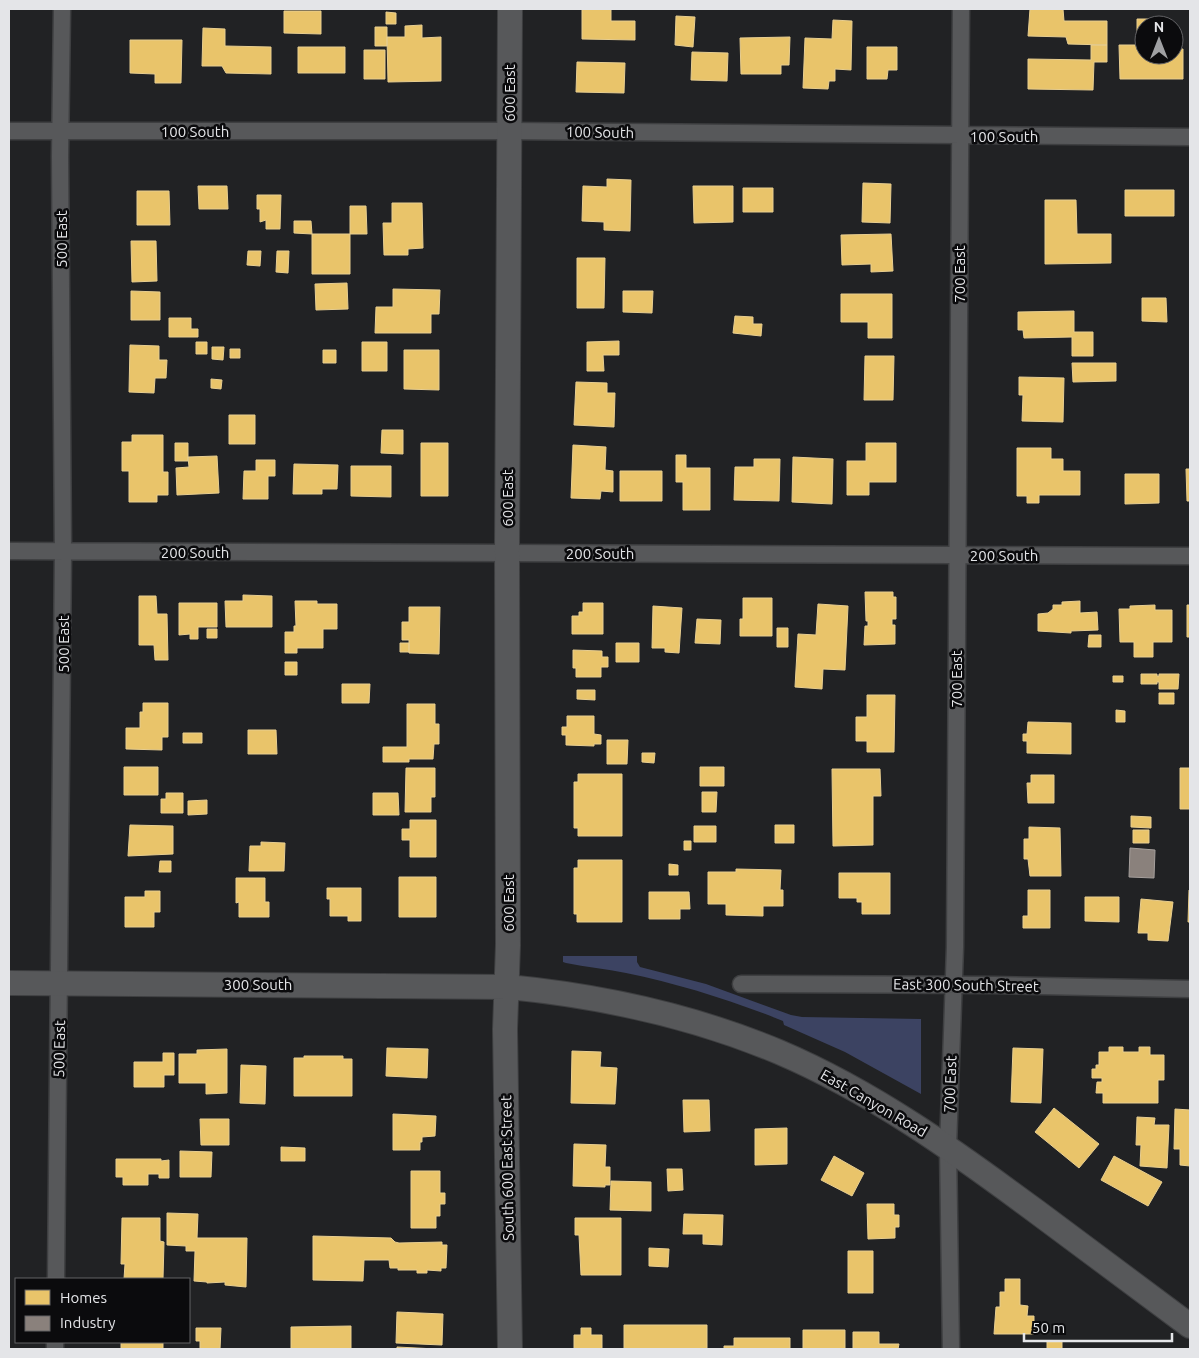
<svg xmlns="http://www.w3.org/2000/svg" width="1199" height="1358" font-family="Ubuntu,sans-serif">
<rect width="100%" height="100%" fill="#212224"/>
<path fill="#3c4362" d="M563 956H637V962L640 967 706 984 791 1015 802 1017 921 1019V1094L845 1052 784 1025 783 1021C733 1001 680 984 626 973 606 969 586 967 566 963L563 962Z"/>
<path fill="#e9c46a" stroke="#e8ce90" d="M582 9H611V21H635V40L582 39Z
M1030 9H1063L1064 21H1107V45L1068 44 1066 37 1028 36Z
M284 11H321V34L284 33Z
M386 12 396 13V24H386Z
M676 16 695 17 693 47 675 45Z
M1137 19H1170V25H1144V55H1174V49H1183V79H1120L1119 45H1137Z
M833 20 852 21 851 70 835 69V81H829L828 89 803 88 805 38 832 39Z
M422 25V38L441 37V81L388 82 387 37H405V26Z
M375 27H387V46H375Z
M203 28 225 29V46L271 47V74L226 73 222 66H202Z
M790 37 789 65H781V74H741L740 38Z
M130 40H182L181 83H155V74L130 73Z
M1091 45H1107V62H1094L1093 90 1028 89V59L1091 60Z
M298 47H345V73H298Z
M867 47H897V70H888L887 79H867Z
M364 50H385V79H364Z
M692 52 728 53 727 81 691 80Z
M577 62 625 63 624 93 576 92Z
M607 179 631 180 630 231 604 230V222L582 221 583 186 607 187Z
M863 183 891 184 890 223 862 222Z
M198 186H227L228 209H199Z
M693 186H733V222L694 223Z
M743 188H773V212H743Z
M1125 190H1174V216H1125Z
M137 191H169L170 225H137Z
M257 195H281L280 229H266V220L260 222V209H257Z
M1045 200H1076L1077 234H1111V263L1045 264Z
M392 203H422L423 248 408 249V255H384L383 223H392Z
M350 206H366L367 234H350Z
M294 221H311L312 234 294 233Z
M312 234H350V274H312Z
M891 234 893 271 871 272V264L842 265 841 235Z
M131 241H156L157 281 132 282Z
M248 251H261L260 266 247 265Z
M277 251H289L288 273 276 272Z
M577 258H605L604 308H577Z
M347 283 348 309 316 310 315 284Z
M393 289 440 290 439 314H431V333H375L376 307H393Z
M131 291 160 292V320H131Z
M623 291H653L652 313 623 312Z
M841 294H892V338H868V322H841Z
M1142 298H1166L1167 322 1142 321Z
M1074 311V332H1093V356H1072V337L1024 338 1023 330H1018V312Z
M735 316 753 317V324H762L761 336 733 333Z
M169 318H191V329H198V337H169Z
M619 341V355H603L604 371H587V342Z
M196 342H207V354H196Z
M362 342H387V371H362Z
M130 345 159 346V360H167L166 378H155L154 393 129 392Z
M212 347H224L223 360 212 359Z
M230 349H240V358H230Z
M323 350H336V363H323Z
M404 350H439V390L404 389Z
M865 356H894L893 400H864Z
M1072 363H1116V381L1073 382Z
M1019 377 1064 378 1063 422 1022 421 1023 395H1019Z
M211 379 222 380 221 389 211 388Z
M576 382 607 383V393H615L614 427 574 425Z
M229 415H255V444H229Z
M382 430H403V454L381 453Z
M132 435H163V472H168V495H157V502H129V471H122V442H132Z
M175 443H188V461H175Z
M421 443H448V496H421Z
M866 443H896V482H869V495H847V461H866Z
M573 445 606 447 605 470 613 471V492L601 491 600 499 571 498Z
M1017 448H1051V459H1063V471H1080V495H1039V503H1027V496H1017Z
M676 455H686V468H710V510H683V482H676Z
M217 456 219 493 177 495 176 468 189 467 188 457Z
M793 457 833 459 832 504 792 502Z
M754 459H780L779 501 734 500 735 467H754Z
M256 460H275V476H268V499H243L244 471H256Z
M294 464 338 465 337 489H322V494H293Z
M351 466H391V497L351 496Z
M1186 469H1190V501H1187Z
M620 471H662V501H620Z
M1125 474H1159V503L1125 504Z
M865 592H893V597H896V619H892V625H895V644L864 645 865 626H868V621H866Z
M243 595 272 596V627H226L225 601H243Z
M139 596H156L157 614H167L168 660H155L154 645H139Z
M743 598H772V636H740V619H743Z
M295 601H317V604H337V629H323V648H297V653H285V632H294V626H296Z
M1080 601V613L1097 612 1098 630 1071 631V633L1038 631V614L1048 613 1053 609V605H1062V602Z
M179 603H217V627H198V639H190V634L179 635Z
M583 603H603V634H572V616H579V612H583Z
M818 604 848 606 845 670 823 669 822 689 795 687 798 634 816 635Z
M1155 605V610H1172V642H1153V657H1134V642H1120L1119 609H1130V606Z
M1187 605H1190V637H1187Z
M653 606 682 608 679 653 665 652V648H652Z
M409 607H440L439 654 409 653V640H402V622H409Z
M697 619 721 620 720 644 695 643Z
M777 628H788V647H777Z
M207 629H217V638H207Z
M1089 635H1101V647H1088Z
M400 643H409V652H400Z
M616 643H639V662H616Z
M573 650 602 651V657H608V667H601V677H576V668H573Z
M285 662H297V675H285Z
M1141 674H1157V676H1159V674H1179L1178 689H1159V682H1157V684H1141Z
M1113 676H1123V682H1113Z
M342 684H370L369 703H342Z
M577 690H595V700L577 699Z
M1159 693H1174V704H1159Z
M867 695H895L894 752H867V741H856V717H867Z
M143 703H168V737H162V750L126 749V728H140V712H143Z
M407 704H435V724H439V744H434L433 759H409V762H383V747H407Z
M1116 710 1125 711V722H1116Z
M567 716H594V734L601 735V744H594V746L566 745V735H562V727H567Z
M1028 722 1071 723V754L1027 753V741H1023V734H1027Z
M248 730H276L277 754H248Z
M183 733H202V743H183Z
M607 740H628L627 764H607Z
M642 753H655L654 763 642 762Z
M124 767H158V795H124Z
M700 767H724V786H700Z
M406 768H435V797H431V812H405Z
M1180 768H1190V809H1180Z
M832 769H880L881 796H873V845L833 846Z
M578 774H622V836H578V828H574V782H578Z
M1031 775H1054V803H1028L1027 783H1031Z
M702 792H717L716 812H702Z
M166 793H183V813H161V799H166Z
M373 793H398L399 815H373Z
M207 800V814L188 815V801Z
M1131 816 1151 817V828L1131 827Z
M410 820H436V857H410V840H402V829H410Z
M130 825 173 826V854L128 856Z
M775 825H794V843H775Z
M694 826H716V842H694Z
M1029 827 1060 828 1061 876H1030L1028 859H1024V839H1029Z
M1133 830H1149V843H1133Z
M684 841H691V850H684Z
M261 842 285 843 284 871H249L250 846H261Z
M578 860H622V922H577V914H574V868H578Z
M160 861H171V872H159Z
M669 864 678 865V875H669Z
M736 869 781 870 780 890H783V906H763V916L726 915V904H708V872H736Z
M839 873H890V914H862V902H857V898H839Z
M399 877H436V917H399Z
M236 878H265V902H269V917H239V902L236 903Z
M327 888H361V921H348V916H330V899H327Z
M1028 890H1050V928H1023V916H1028Z
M1189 890H1190V922H1188Z
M145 891H160V912H154V927H125V897H145Z
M649 892H689L690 909H680V919H649Z
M1085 897H1119V922L1085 921Z
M1141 899 1173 902 1168 941 1148 940V933H1138Z
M1109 1047H1123V1052H1139V1047H1150V1055H1164V1080H1158V1103H1103V1093H1096L1097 1082H1102V1078H1092V1069H1096V1065H1099V1052H1109Z
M387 1048 428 1049 427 1078 386 1076Z
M1013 1048 1043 1049 1041 1103 1011 1102Z
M227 1049V1093L206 1094V1083H179V1054H197V1050Z
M572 1051 601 1052 600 1067 617 1068 615 1104 571 1103Z
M163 1053H174V1075H164V1087H134V1062H163Z
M304 1056H343V1059H352V1096H294V1058H304Z
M241 1065 266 1066 265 1104 240 1103Z
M683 1100H709L710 1131 684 1132Z
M1054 1108 1099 1144 1079 1168 1035 1132Z
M1175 1109 1190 1110V1166L1180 1165V1149H1174Z
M393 1114 436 1116 435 1136 422 1137V1142H420V1150H393Z
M1137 1117 1155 1118 1154 1125H1169L1167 1168 1140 1166 1141 1145H1136Z
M200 1119H229V1145H201Z
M787 1128V1164L755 1165V1129Z
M574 1144 606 1145 605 1167H610V1185H605V1187L573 1186Z
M281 1147 305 1148V1161H281Z
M180 1151 212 1152 211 1177H180Z
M834 1156 864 1173 852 1196 821 1180Z
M1114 1156 1162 1182 1148 1206 1101 1180Z
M116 1159H161V1161L169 1160V1178H159V1174H148V1185H123V1177H116Z
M667 1169H682L683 1190 668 1191Z
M411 1171H440V1193H445V1204H440V1216H436V1228H411Z
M611 1181 651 1182V1211L610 1210Z
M867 1204H894V1215H899V1227H895V1238L868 1239Z
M167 1213 198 1214 197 1238H247L246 1287 225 1285V1282L207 1283V1282L194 1281 195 1251H186V1246L167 1245Z
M684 1214 723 1215 722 1245 703 1244V1234H683Z
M122 1218H160V1241L164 1242 163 1279H124L125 1264H121Z
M575 1218H621V1275H581L579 1235H575Z
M313 1236 391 1238 395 1242 399 1243 442 1242V1245H447L446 1268H441V1271L427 1270V1273H417V1270H398V1268H390L389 1260H364L363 1281 313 1280Z
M649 1248 669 1249 668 1267 649 1266Z
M848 1251H873V1293H848Z
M1005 1279H1020V1305L1028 1306 1027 1316H1034V1334H994L996 1307H1000V1292H1005Z
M397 1312 443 1314 442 1345 396 1343Z
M624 1325H707V1349H624Z
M351 1326V1349H291V1327Z
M196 1328H221L220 1349H200V1341H196Z
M581 1328H591V1335H602V1349H574V1335H581Z
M803 1330H845V1349H803Z
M853 1332H879V1344H899L898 1349H853Z
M734 1338H790V1349H724V1346H734Z
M1047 1341H1062V1349H1047Z
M121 1342H163V1349H121Z
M397 1347 436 1349H397Z"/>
<path fill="#8a817c" stroke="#a59f9c" d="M1130 848 1155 850 1154 878 1129 877Z"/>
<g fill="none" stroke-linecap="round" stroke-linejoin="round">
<defs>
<path id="street" d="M9 131H509L1190 137
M9 551 1190 556
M741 984 994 985 1190 989
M56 1279 63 552 60 156 62 9
M55 1349V1342
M951 1349 948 1147 955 947 961 9"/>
<path id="secondary" d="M510 9 507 552 508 945 505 1029 510 1349
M9 983 508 987C601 996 693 1016 779 1052 873 1092 956 1152 1037 1212 1088 1250 1139 1288 1190 1326"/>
</defs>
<use href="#street" stroke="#3e3f41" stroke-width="19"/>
<use href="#secondary" stroke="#3e3f41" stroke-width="26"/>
<use href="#street" stroke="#57585a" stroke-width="16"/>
<use href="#secondary" stroke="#57585a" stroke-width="24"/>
</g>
<g text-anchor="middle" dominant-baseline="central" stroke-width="5" stroke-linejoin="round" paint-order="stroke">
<g font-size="15" fill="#e4e5e8" stroke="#0b0b0d">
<text transform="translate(509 93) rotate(-90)">600 East</text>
<text x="195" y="131">100 South</text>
<text transform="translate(600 132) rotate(1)">100 South</text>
<text x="1004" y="136">100 South</text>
<text transform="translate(61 239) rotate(-90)">500 East</text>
<text transform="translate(959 274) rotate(-90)">700 East</text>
<text transform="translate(507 498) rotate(-90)">600 East</text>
<text x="195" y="552">200 South</text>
<text x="600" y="553">200 South</text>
<text x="1004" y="555">200 South</text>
<text transform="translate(63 644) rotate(-90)">500 East</text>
<text transform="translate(956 679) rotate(-90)">700 East</text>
<text transform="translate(508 903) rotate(-90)">600 East</text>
<text x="258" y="984">300 South</text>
<text transform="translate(966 985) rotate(1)">East 300 South Street</text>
<text transform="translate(59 1049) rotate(-89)">500 East</text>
<text transform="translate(950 1084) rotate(-88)">700 East</text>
<text transform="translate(874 1103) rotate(30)">East Canyon Road</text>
<text transform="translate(507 1168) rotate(-91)">South 600 East Street</text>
</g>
</g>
<rect width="1199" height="1358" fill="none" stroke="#e4e5e8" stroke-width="20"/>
<rect x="15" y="1278" width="175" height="65" fill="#0b0b0d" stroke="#626265"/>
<rect x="25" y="1290" width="25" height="15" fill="#e9c46a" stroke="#626265"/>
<text x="60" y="1303" font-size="15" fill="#e4e5e8">Homes</text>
<rect x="25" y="1316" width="25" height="15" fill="#8a817c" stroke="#626265"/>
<text x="60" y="1328" font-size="15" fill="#e4e5e8">Industry</text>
<g transform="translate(1159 40)"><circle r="24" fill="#0b0b0d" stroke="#626265"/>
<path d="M0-4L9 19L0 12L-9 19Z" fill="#a0a1a3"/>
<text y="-8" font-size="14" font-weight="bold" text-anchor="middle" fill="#e4e5e8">N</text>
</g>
<path d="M1024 1333v8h148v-8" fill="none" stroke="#e4e5e8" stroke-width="2.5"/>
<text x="1032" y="1333" font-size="15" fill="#e4e5e8" stroke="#0b0b0d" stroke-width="4" paint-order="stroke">50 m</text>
</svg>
